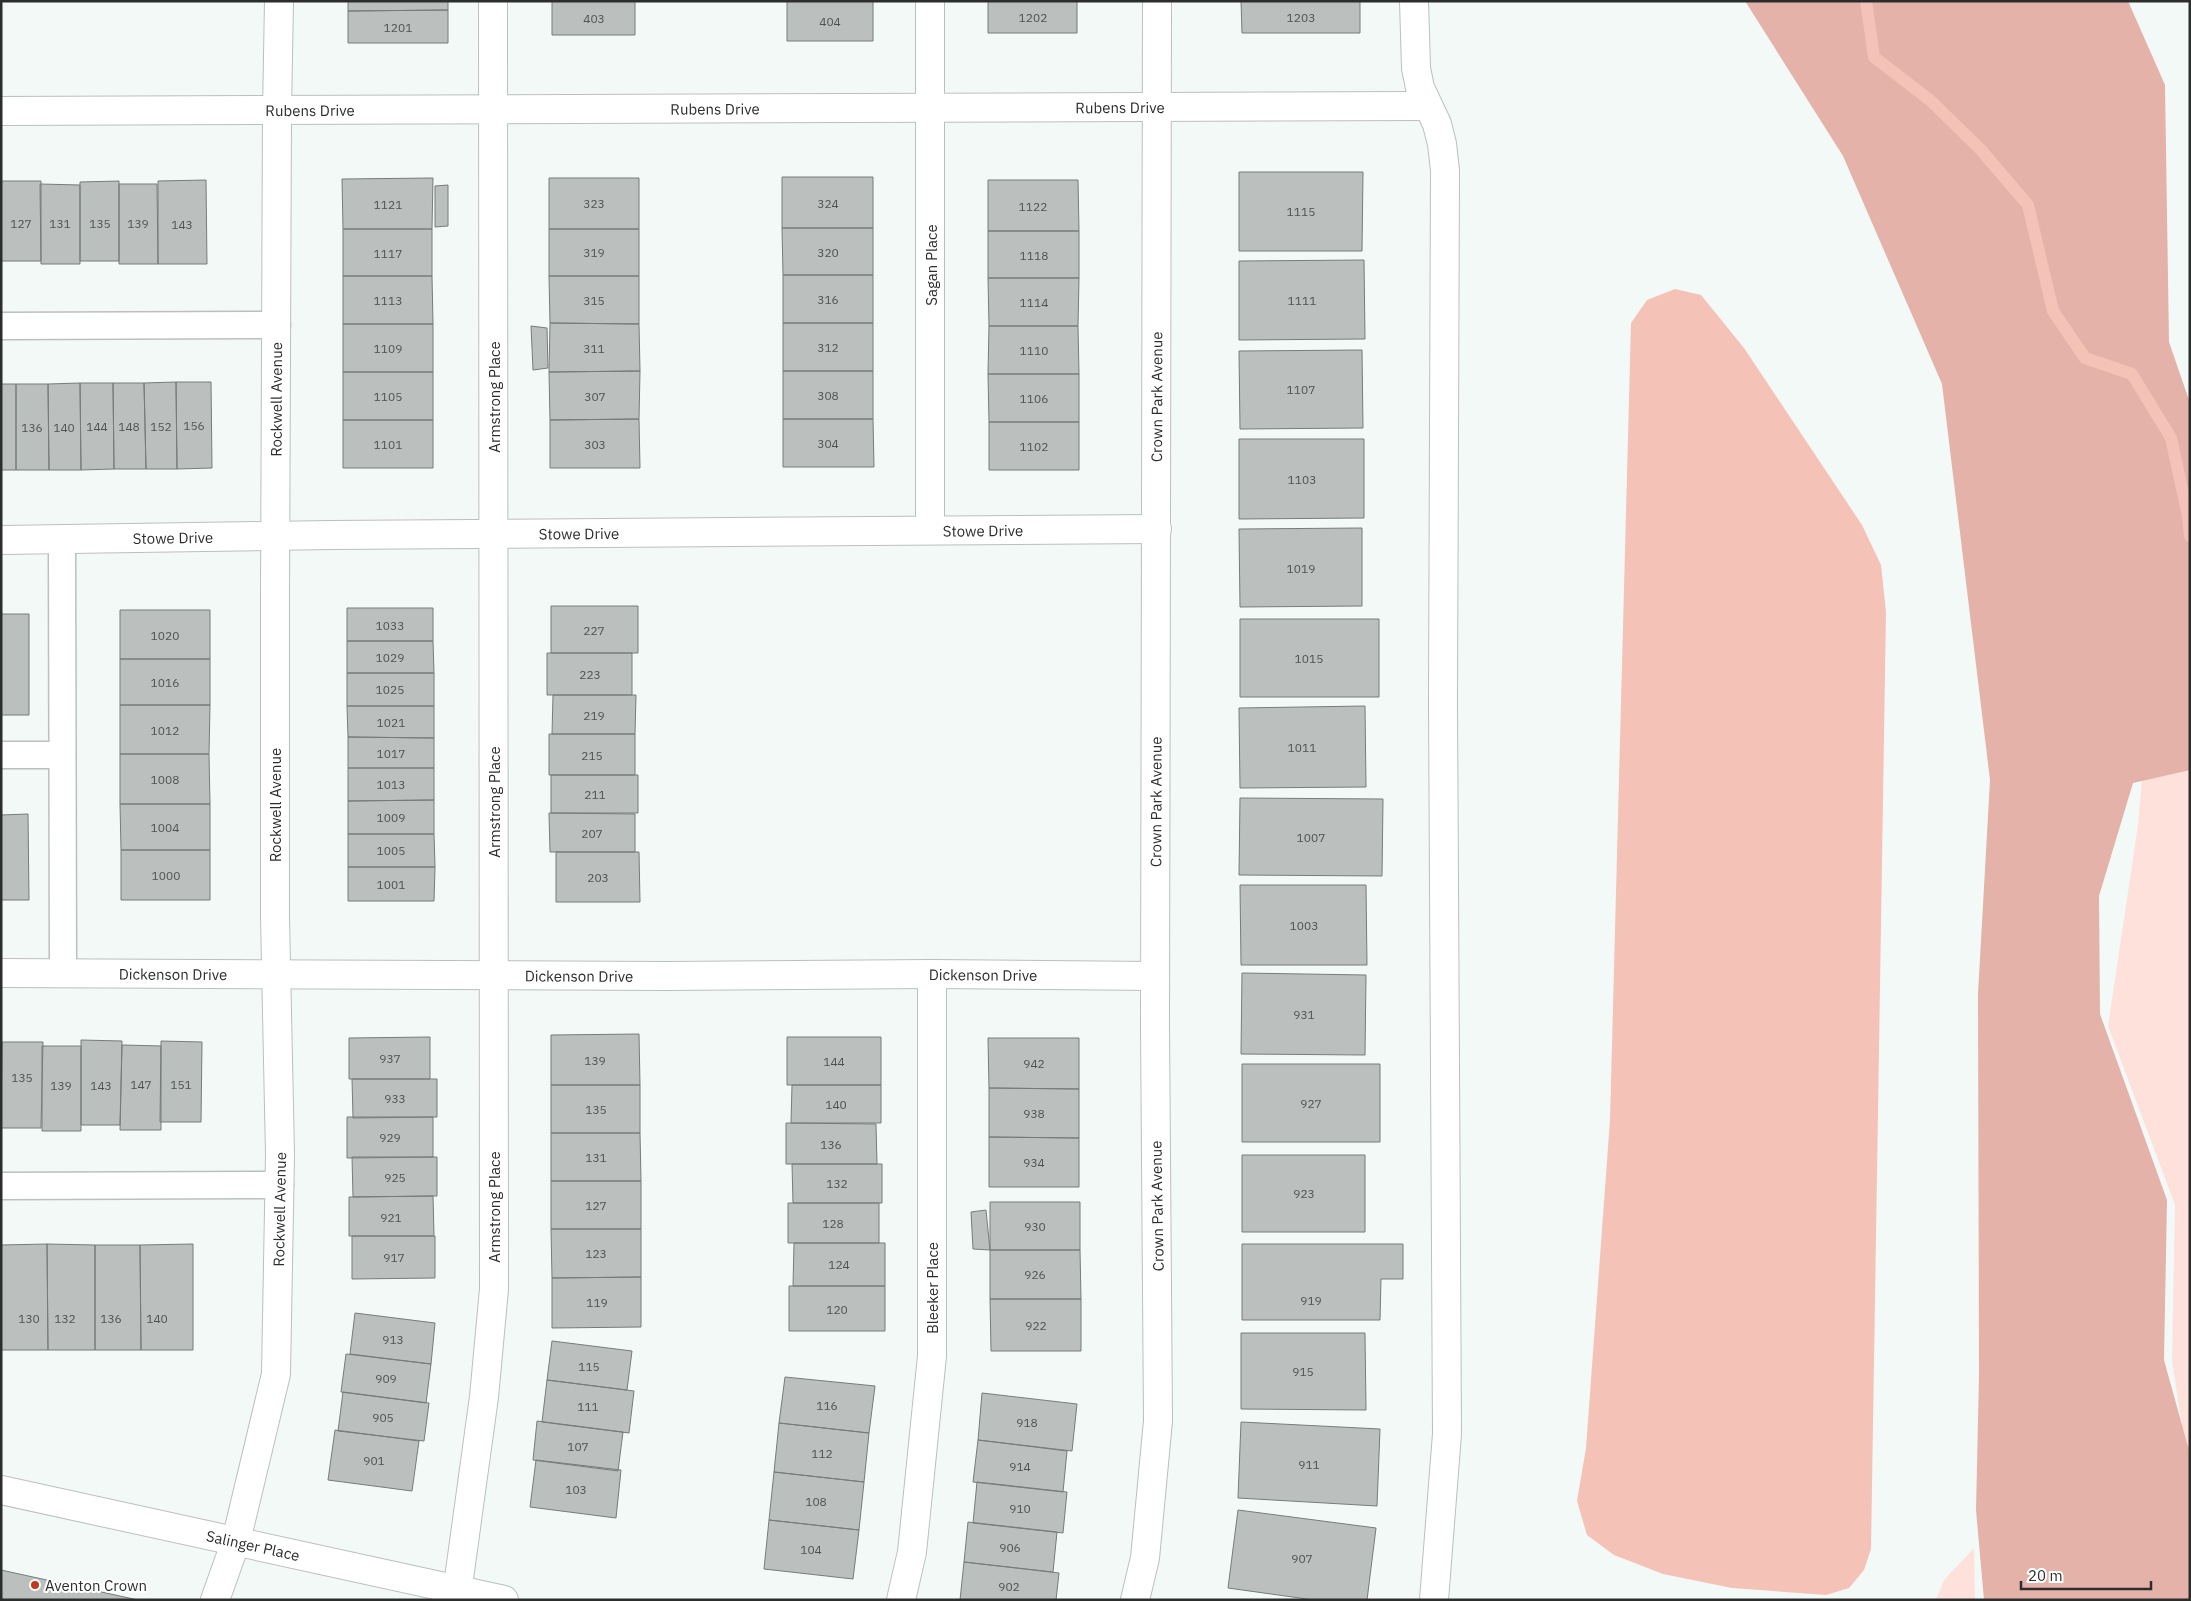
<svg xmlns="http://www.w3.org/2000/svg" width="2191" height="1601" font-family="'IBM Plex Sans',sans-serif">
<rect width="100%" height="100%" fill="#f3f9f7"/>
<path fill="#fee1db" d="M2190 665V1477L2172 1361 2175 1205 2108 1026 2138 825 2151 671Z
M1974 1548 1975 1600H1936L1944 1580Z"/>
<path fill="#e4b2a8" d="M1745 1H2128L2165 85 2169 342 2190 403V770L2133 783 2099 896 2100 1014 2167 1200 2164 1360 2190 1454V1600H1984L1976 1510 1979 1376 1978 994 1990 780 1942 384 1843 156Z"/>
<path fill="#f5c2b8" d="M1675 289 1701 295 1744 348 1862 525 1881 565 1886 612 1871 1549 1864 1570 1849 1588 1826 1595 1732 1588 1663 1574 1614 1555 1587 1535 1577 1501 1586 1448 1610 1120 1631 323 1647 300Z"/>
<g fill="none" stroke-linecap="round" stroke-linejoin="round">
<path stroke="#f5c2b8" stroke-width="12" d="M1866 1 1874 57 1931 101 1981 150 2028 205 2053 311 2085 358 2132 374 2171 438 2188 516 2190 536"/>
</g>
<path fill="#bbc0bf" stroke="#777c7b" d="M348 1H448V10L348 11Z
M552 1H635V35H552Z
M787 1H873V41H787Z
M988 1H1077V33H988Z
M1241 1H1360V33H1242Z
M448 10V43H348V11Z
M1239 172H1363L1362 251H1239Z
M782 177H873V228H782Z
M433 178 432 229H343L342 179Z
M549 178H639V229H549Z
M206 180 207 264H158V181Z
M988 180H1078L1079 231H988Z
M1 181H41V261H1Z
M119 181V261H80V182Z
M40 184 80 185V264H41Z
M119 184H157L158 264H119Z
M448 185V226L435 227V186Z
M782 228H873V275H783Z
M343 229H432V276H343Z
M549 229H639V276H549Z
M988 231H1079V278H988Z
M1364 260 1365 339 1239 340V261Z
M783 275H873V323H783Z
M343 276H432L433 324H343Z
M549 276H639V324L550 323Z
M988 278H1079L1078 326H989Z
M550 323 639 324 640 371 549 372Z
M783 323H873V371H783Z
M343 324H433V372H343Z
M531 326 547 328 548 368 533 370Z
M989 326H1078L1079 374H988Z
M1362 350 1363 428 1240 429 1239 351Z
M640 371 639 419 550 420 549 372Z
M783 371H873V419H783Z
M343 372H433V420H343Z
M988 374H1079V422H989Z
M176 382 177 469H146L144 383Z
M176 382H211L212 468 177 469Z
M80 383 81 470H49L48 384Z
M80 383H113L114 469 81 470Z
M113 383H144L146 469H114Z
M1 384H16V470H1Z
M16 384H48L49 470H16Z
M639 419 640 468H550V420Z
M783 419H873L874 467H783Z
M343 420H433V468H343Z
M989 422H1079V470H989Z
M1239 439H1364V518L1239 519Z
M1362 528V606L1240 607 1239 529Z
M551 606H638V653H551Z
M347 608H433V641H347Z
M120 610H210V659H120Z
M1 614H29V715H1Z
M1240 619H1379V697H1240Z
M347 641H433L434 673H347Z
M547 653H632V695H547Z
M120 659H210V705H120Z
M347 673H434V706H347Z
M553 695H636L635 734H552Z
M120 705H210L209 754H120Z
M347 706H434V738L348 737Z
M1365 706 1366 787 1240 788 1239 708Z
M549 734H635V775H549Z
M348 737 434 738V768H348Z
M120 754H209L210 804H120Z
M348 768H434V800L348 801Z
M551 775H638V813H551Z
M1240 798 1383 799 1382 876 1239 875Z
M434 800V834H348V801Z
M120 804H210V850H121Z
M549 813 635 814V852H550Z
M28 814 29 900H1V815Z
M348 834H434L435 867H348Z
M121 850H210V900H121Z
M556 852H639L640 902H556Z
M348 867H435L434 901H348Z
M1240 885H1366L1367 965H1241Z
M1242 973 1366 975 1365 1055 1241 1054Z
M639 1034 640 1085H551V1035Z
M430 1037V1079H349V1038Z
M787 1037H881V1085H787Z
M988 1038H1079V1089L989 1088Z
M81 1040 122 1041 120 1125H81Z
M161 1041 202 1042 201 1122H160Z
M2 1042H43L41 1128H1Z
M122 1045 161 1046V1130H120Z
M42 1046H81V1131H42Z
M1242 1064H1380V1142H1242Z
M352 1079H437V1117L353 1118Z
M551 1085H640V1133H551Z
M792 1085H881V1123H791Z
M989 1088 1079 1089V1138L989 1137Z
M347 1117H433V1157L347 1158Z
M786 1123 876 1124 877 1164H786Z
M551 1133H640L641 1181H551Z
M989 1137 1079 1138V1187H989Z
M1242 1155H1365V1232H1242Z
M352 1157H437V1196L353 1197Z
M792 1164H882V1203H793Z
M551 1181H641V1229H551Z
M433 1196 434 1236H349V1197Z
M990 1202H1080V1250H990Z
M788 1203H879V1243H788Z
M986 1210 990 1250 973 1249 971 1212Z
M551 1229H641V1277L552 1278Z
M352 1236H435V1278L352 1279Z
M794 1243H885V1286H793Z
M47 1244 48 1350H1V1245Z
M47 1244 95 1245V1350H48Z
M193 1244V1350H141L140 1245Z
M1242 1244H1403V1279H1381L1380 1320H1242Z
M95 1245H140L141 1350H95Z
M990 1250H1080L1081 1299H990Z
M641 1277V1327L552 1328V1278Z
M789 1286H885V1331H789Z
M990 1299H1081V1351H991Z
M355 1313 435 1323 431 1364 350 1354Z
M1241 1333H1365L1366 1410 1241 1409Z
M552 1341 632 1351 627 1390 547 1380Z
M346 1354 431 1364 426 1403 341 1392Z
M785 1377 875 1386 869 1433 779 1423Z
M547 1380 634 1391 629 1433 542 1422Z
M343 1392 429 1403 424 1441 338 1431Z
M982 1393 1077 1404 1072 1451 978 1440Z
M537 1421 623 1432 618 1471 533 1460Z
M1241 1422 1380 1429 1377 1506 1238 1498Z
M779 1423 869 1433 864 1482 774 1472Z
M335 1430 419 1441 412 1491 328 1480Z
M978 1440 1067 1451 1063 1492 973 1482Z
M536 1460 621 1470 616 1518 530 1507Z
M774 1472 864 1482 859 1530 769 1520Z
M977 1482 1067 1492 1063 1533 973 1523Z
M1238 1510 1376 1528 1367 1600H1314L1228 1588Z
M769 1520 859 1530 853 1579 764 1569Z
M968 1522 1057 1532 1053 1572 964 1562Z
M964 1562 1059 1573 1056 1600H960Z
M1 1570 138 1600H1Z"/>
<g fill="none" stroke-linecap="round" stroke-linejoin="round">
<defs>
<path id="lane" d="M1 326 277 325
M62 540 63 972
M1 755H62
M1 1186 280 1185"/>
<g id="street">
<path d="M930 1V530"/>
<path d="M1414 1 1416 68 1420 88 1437 124 1442 144 1445 170 1443 701 1447 1434 1434 1600"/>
<path id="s1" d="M1 111 1427 106"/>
<path id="s2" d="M1 540 330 535 1157 529"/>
<path id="s3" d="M1 973 667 976 932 974 1155 976"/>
<path id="s4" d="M1 1490 504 1600"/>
<path id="s5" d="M215 1600 236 1541 276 1374 280 1155 275 917V594L277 111 279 1"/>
<path d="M456 1600 484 1397 494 1289 493 1"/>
<path d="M901 1600 912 1552 932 1356V974"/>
<path id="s6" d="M1135 1600 1145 1558 1158 1421 1155 1024 1157 1"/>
</g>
</defs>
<use href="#lane" stroke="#bac0be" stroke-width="29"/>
<use href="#street" stroke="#bac0be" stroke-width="30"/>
<use href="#lane" stroke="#fff" stroke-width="26"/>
<use href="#street" stroke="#fff" stroke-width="28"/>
</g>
<circle fill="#c23720" stroke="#fff" stroke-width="2" cx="35" cy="1585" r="5"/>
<g text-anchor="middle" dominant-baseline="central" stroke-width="4" stroke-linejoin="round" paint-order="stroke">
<g font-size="12" fill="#505252">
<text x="1033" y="17">1202</text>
<text x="1301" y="17">1203</text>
<text x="594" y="18">403</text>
<text x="830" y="21">404</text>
<text x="398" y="27">1201</text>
<text x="594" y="203">323</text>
<text x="828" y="203">324</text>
<text x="388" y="204">1121</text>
<text x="1033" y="206">1122</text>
<text x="1301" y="211">1115</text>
<text x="21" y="223">127</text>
<text x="60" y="223">131</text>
<text x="100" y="223">135</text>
<text x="138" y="223">139</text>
<text x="182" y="224">143</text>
<text x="594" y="252">319</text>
<text x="828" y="252">320</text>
<text x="388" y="253">1117</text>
<text x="1034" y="255">1118</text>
<text x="828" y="299">316</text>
<text x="388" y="300">1113</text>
<text x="594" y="300">315</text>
<text x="1302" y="300">1111</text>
<text x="1034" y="302">1114</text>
<text x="828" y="347">312</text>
<text x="388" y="348">1109</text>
<text x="594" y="348">311</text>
<text x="1034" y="350">1110</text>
<text x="1301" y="389">1107</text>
<text x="828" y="395">308</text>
<text x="388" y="396">1105</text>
<text x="595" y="396">307</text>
<text x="1034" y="398">1106</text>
<text x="194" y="425">156</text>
<text x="97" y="426">144</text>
<text x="129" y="426">148</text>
<text x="161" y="426">152</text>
<text x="32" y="427">136</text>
<text x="64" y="427">140</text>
<text x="828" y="443">304</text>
<text x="388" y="444">1101</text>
<text x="595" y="444">303</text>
<text x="1034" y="446">1102</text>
<text x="1302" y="479">1103</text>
<text x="1301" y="568">1019</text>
<text x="390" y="625">1033</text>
<text x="594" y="630">227</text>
<text x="165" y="635">1020</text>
<text x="390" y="657">1029</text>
<text x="1309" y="658">1015</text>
<text x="590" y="674">223</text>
<text x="165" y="682">1016</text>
<text x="390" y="689">1025</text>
<text x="594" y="715">219</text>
<text x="391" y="722">1021</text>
<text x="165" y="730">1012</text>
<text x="1302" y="747">1011</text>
<text x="391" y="753">1017</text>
<text x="592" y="755">215</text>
<text x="165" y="779">1008</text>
<text x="391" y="784">1013</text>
<text x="595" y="794">211</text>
<text x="391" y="817">1009</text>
<text x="165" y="827">1004</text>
<text x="592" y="833">207</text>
<text x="1311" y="837">1007</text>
<text x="391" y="850">1005</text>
<text x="166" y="875">1000</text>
<text x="598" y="877">203</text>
<text x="391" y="884">1001</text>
<text x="1304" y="925">1003</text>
<text x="1304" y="1014">931</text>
<text x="390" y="1058">937</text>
<text x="595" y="1060">139</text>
<text x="834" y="1061">144</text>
<text x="1034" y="1063">942</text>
<text x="22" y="1077">135</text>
<text x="141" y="1084">147</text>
<text x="181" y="1084">151</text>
<text x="61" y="1085">139</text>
<text x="101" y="1085">143</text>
<text x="395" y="1098">933</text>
<text x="1311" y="1103">927</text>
<text x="836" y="1104">140</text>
<text x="596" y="1109">135</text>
<text x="1034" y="1113">938</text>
<text x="390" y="1137">929</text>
<text x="831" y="1144">136</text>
<text x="596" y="1157">131</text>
<text x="1034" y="1162">934</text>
<text x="395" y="1177">925</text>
<text x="837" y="1183">132</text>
<text x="1304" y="1193">923</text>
<text x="596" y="1205">127</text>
<text x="391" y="1217">921</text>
<text x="833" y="1223">128</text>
<text x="1035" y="1226">930</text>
<text x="596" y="1253">123</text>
<text x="394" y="1257">917</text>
<text x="839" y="1264">124</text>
<text x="1035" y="1274">926</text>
<text x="1311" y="1300">919</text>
<text x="597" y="1302">119</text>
<text x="837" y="1309">120</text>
<text x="29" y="1318">130</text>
<text x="65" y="1318">132</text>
<text x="111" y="1318">136</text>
<text x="157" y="1318">140</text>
<text x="1036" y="1325">922</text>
<text x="393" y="1339">913</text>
<text x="589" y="1366">115</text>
<text x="1303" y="1371">915</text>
<text x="386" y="1378">909</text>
<text x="827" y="1405">116</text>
<text x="588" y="1406">111</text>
<text x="383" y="1417">905</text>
<text x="1027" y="1422">918</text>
<text x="578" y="1446">107</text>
<text x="822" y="1453">112</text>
<text x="374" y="1460">901</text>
<text x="1309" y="1464">911</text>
<text x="1020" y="1466">914</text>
<text x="576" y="1489">103</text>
<text x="816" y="1501">108</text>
<text x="1020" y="1508">910</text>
<text x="1010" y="1547">906</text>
<text x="811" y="1549">104</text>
<text x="1302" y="1558">907</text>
<text x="1009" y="1586">902</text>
</g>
<g font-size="15" fill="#2c2e2d" stroke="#fff">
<text stroke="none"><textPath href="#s1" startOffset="1119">Rubens Drive</textPath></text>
<text stroke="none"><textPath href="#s1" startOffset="714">Rubens Drive</textPath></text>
<text stroke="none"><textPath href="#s1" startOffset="309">Rubens Drive</textPath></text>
<text transform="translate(931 265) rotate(-90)">Sagan Place</text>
<text stroke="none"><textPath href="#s6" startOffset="1205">Crown Park Avenue</textPath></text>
<text transform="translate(494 397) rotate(-90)">Armstrong Place</text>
<text stroke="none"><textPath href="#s5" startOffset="1209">Rockwell Avenue</textPath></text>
<text stroke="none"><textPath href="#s2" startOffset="982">Stowe Drive</textPath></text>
<text stroke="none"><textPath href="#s2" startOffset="578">Stowe Drive</textPath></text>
<text stroke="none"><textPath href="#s2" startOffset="172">Stowe Drive</textPath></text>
<text stroke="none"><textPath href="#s6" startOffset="800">Crown Park Avenue</textPath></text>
<text transform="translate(494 802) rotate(-90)">Armstrong Place</text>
<text transform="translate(275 805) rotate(-90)">Rockwell Avenue</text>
<text stroke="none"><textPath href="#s3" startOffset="172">Dickenson Drive</textPath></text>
<text stroke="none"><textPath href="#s3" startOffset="982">Dickenson Drive</textPath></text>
<text stroke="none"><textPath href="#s3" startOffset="578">Dickenson Drive</textPath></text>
<text transform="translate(1157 1206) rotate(-91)">Crown Park Avenue</text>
<text transform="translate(494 1207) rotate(-90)">Armstrong Place</text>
<text stroke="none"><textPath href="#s5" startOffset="399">Rockwell Avenue</textPath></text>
<text transform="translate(932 1288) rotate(-90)">Bleeker Place</text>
<text stroke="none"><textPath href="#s4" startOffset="258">Salinger Place</textPath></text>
</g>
<g font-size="15" fill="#2c2e2d" stroke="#fff" text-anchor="start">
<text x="45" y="1585">Aventon Crown</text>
</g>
</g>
<rect width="2191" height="1601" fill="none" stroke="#2c2e2d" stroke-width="5"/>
<path d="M2021 1581v8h130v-8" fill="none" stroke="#2c2e2d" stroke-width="2.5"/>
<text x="2028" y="1581" font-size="15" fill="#2c2e2d" stroke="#ffffff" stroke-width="4" paint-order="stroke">20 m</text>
</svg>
